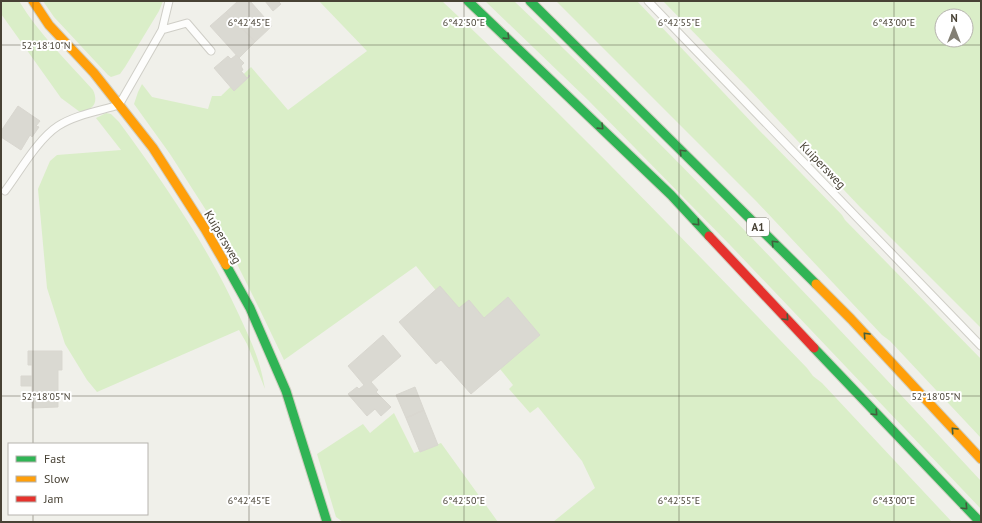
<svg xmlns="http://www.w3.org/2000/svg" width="982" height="523" font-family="'PT Sans',sans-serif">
<rect width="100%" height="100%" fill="#f0f0ea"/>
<path fill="#daeec8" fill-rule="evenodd" d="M1 1H19C39 34 68 62 93 90 99 103 93 110 80 112L61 98 4 18 1 14Z
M43 1H163L159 11 125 67 120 74 111 77 108 75 54 17Z
M319 1H442C568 119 688 244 807 368L813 376 822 383 952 522H553L595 488 582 461 538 407 530 413 509 389 513 385 416 266 284 360 260 310 226 242 211 218 170 154 134 104 138 92 142 84 152 97 208 109 212 96H221L251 67 288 110 367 51Z
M485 1H514C676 155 829 317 981 481V509L731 246 588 100Z
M556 1H637L757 128 842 215 845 220 981 359V438L890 341 882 335 757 202Z
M663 1H981V328L860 207 748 88ZM942 16H966V40H942Z
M106 113 111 114 119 122C164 183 207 245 239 315 251 341 260 359 265 389L247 344 239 330 97 392 87 380 65 344 47 288 38 189 50 161 57 155 121 150 96 118Z
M394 413 414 453 441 443 498 522H343L336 517 317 454 363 424 370 433Z"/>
<path fill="#dad9d2" stroke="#d9d7d0" d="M238 1H250L272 26 255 42 226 12Z
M265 1H278L281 4 273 11Z
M226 12 255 42 239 58 210 26Z
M236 55 244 63 241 66 243 70 241 71 247 78 249 76 248 75 250 76 234 91 214 68 228 56 231 59Z
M18 106 40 121 36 126 39 127 32 137 30 135 21 150 1 137V131Z
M440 286 459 308 469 300 484 318 508 297 540 335 471 394 441 360 436 364 399 322Z
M383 335 401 356 371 382 378 390 376 392 391 407 381 416 375 409 367 416 348 394 357 387 359 389 364 385 348 366Z
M28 351H62V370H58V407L32 408V386H21V376H32V365H28Z
M415 387 424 410 406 418 396 395Z
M424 410 438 445 420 452 406 418Z"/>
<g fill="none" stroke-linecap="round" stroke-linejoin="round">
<defs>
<path id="lane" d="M648 1 981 346
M162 30 187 23 211 51
M5 191C20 171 38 139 58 126 75 115 99 111 119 105L162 30 169 1"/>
<path id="fast" d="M468 1 671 195 709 236
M530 1 816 284
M226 265 250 308 286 391 327 522
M814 348 980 522"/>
<path id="slow" d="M33 1 49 25 94 73 153 148 205 229 226 265
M816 284 851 319 981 459"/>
<path id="jam" d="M709 236 814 348"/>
</defs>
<use href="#lane" stroke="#cfcec7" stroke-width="9"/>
<use href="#fast" stroke="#d1cec0" stroke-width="11"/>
<use href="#slow" stroke="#d1cec0" stroke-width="11"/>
<use href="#jam" stroke="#d1cec0" stroke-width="11"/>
<use href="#lane" stroke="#fdfdfc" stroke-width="7"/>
<use href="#fast" stroke="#30b455" stroke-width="9"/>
<use href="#slow" stroke="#ff9f0a" stroke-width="9"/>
<use href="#jam" stroke="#e5322d" stroke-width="9"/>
</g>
<defs><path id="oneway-chevron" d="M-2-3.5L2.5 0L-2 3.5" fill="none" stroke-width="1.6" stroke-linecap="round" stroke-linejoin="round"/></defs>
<g stroke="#425e3d">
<use href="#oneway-chevron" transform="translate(507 37) rotate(44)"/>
<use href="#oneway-chevron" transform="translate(601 127) rotate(44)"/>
<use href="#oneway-chevron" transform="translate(682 152) rotate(-135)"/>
<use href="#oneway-chevron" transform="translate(697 223) rotate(47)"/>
<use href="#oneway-chevron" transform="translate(774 243) rotate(-135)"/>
<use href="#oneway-chevron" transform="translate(786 318) rotate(47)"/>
<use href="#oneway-chevron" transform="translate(866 335) rotate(-133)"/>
<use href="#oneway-chevron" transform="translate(875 413) rotate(46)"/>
<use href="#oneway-chevron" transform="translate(954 430) rotate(-133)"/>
<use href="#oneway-chevron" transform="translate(965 507) rotate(46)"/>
</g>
<path fill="none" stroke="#484235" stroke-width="1" stroke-opacity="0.45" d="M33 1V444M249 1V522M464 1V522M679 1V522M894 1V522M1 45H981M1 396H981M33 514V522"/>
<g text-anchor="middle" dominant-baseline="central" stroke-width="4" stroke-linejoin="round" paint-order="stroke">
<rect fill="#fff" stroke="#7f7b72" stroke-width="1" x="747" y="218" width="22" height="18" rx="3"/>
<g font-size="11" font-weight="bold" fill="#484235">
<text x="758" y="227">A1</text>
</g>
<g font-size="12" fill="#484235" stroke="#fff">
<text transform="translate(823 165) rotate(46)">Kuipersweg</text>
<text transform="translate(223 237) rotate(59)">Kuipersweg</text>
</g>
</g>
<g font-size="10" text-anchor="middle" fill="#484235" stroke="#fff" stroke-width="4" stroke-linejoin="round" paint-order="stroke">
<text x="249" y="26">6°42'45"E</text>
<text x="464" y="26">6°42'50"E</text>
<text x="679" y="26">6°42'55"E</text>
<text x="894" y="26">6°43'00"E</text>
<text x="46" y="49">52°18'10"N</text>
<text x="46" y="400">52°18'05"N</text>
<text x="936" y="400">52°18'05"N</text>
<text x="249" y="504">6°42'45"E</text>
<text x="464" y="504">6°42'50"E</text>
<text x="679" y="504">6°42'55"E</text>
<text x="894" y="504">6°43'00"E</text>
</g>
<rect width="982" height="523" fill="none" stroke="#484235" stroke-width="4"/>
<rect x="8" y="443" width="140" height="72" fill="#ffffff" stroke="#b6b3ae"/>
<rect x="16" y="456" width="20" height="6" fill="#30b455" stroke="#b6b3ae"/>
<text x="44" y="463" font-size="12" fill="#484235">Fast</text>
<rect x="16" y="476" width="20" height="6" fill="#ff9f0a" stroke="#b6b3ae"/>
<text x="44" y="483" font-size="12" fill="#484235">Slow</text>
<rect x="16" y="496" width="20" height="6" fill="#e5322d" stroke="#b6b3ae"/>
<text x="44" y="503" font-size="12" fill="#484235">Jam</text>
<g transform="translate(954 28)"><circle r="19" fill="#ffffff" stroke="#b6b3ae"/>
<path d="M0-3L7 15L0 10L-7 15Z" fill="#837f74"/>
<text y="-6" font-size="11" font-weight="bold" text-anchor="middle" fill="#484235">N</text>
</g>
</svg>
